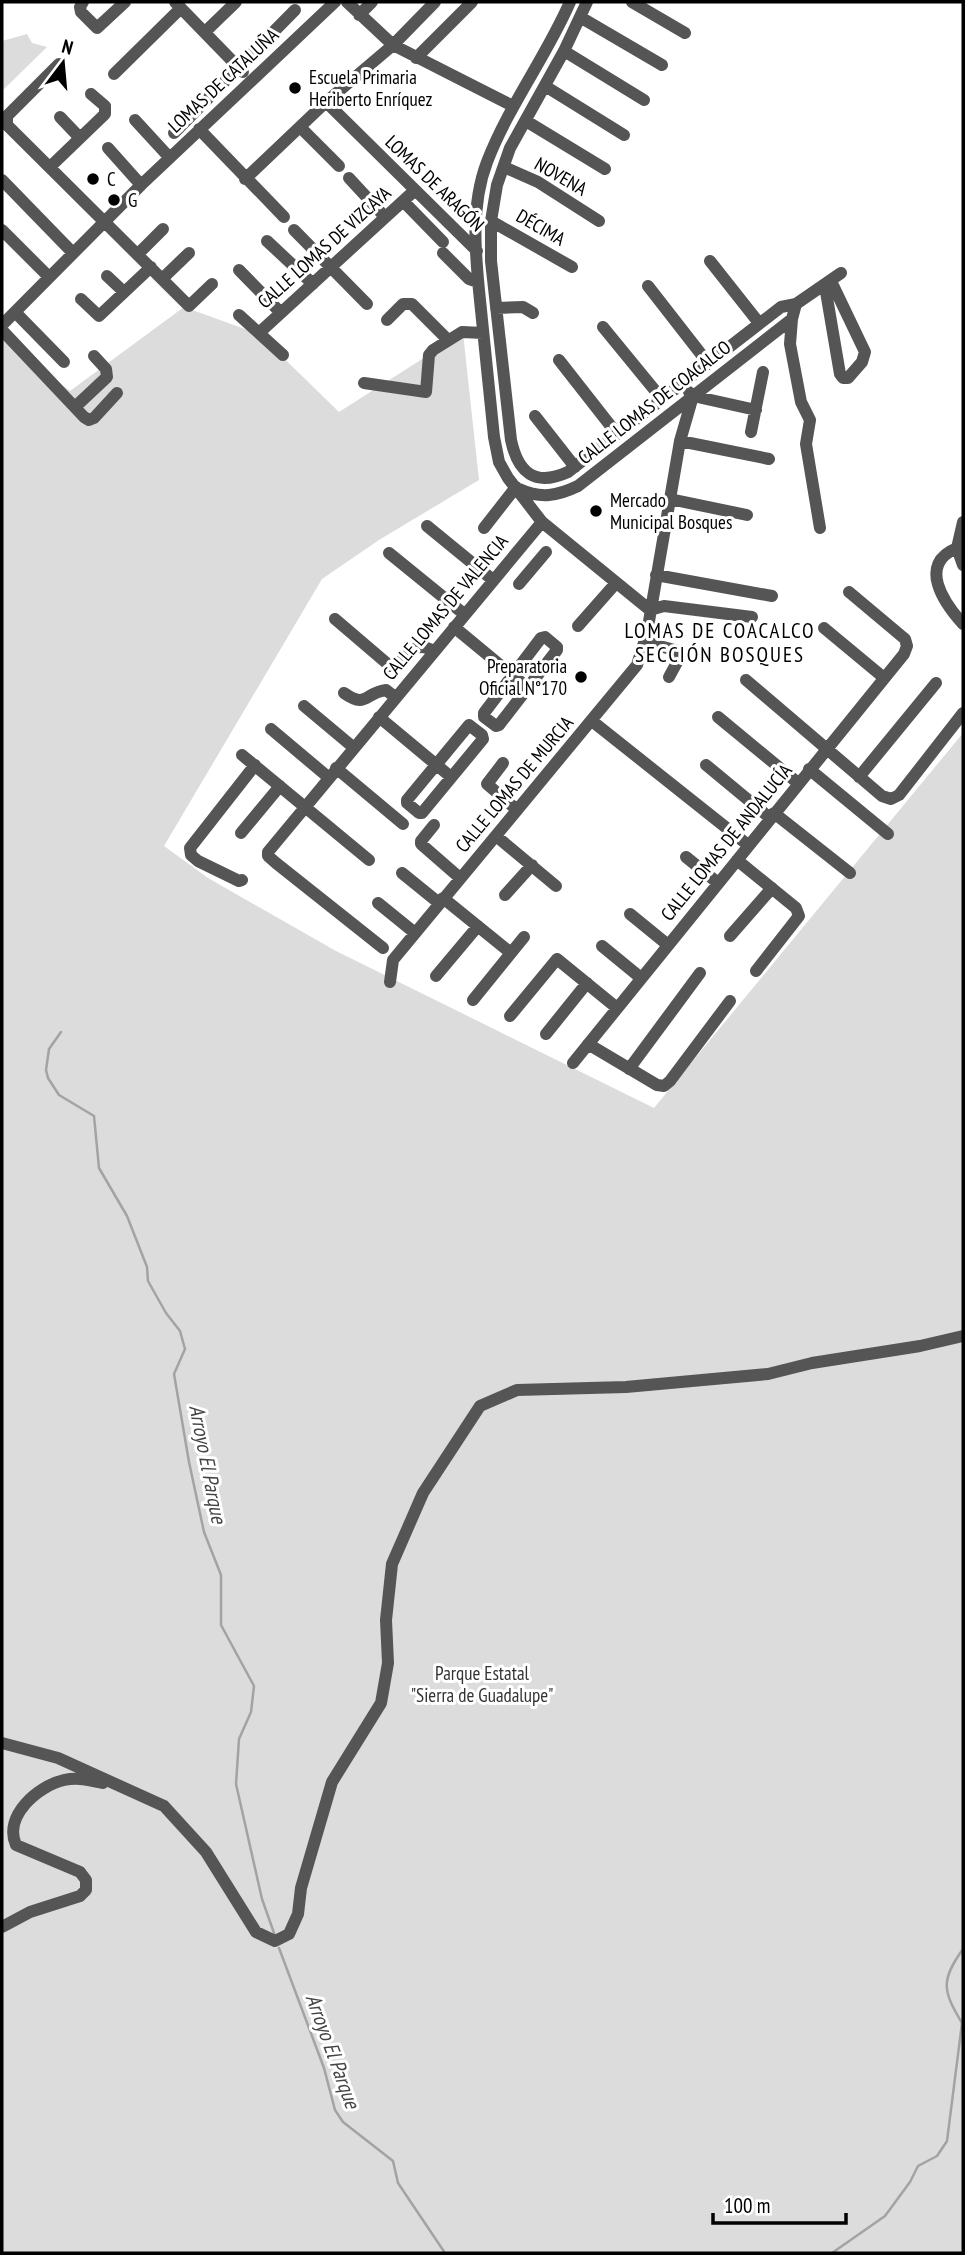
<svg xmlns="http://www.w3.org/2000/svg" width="965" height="2255" font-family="'PT Sans Narrow',sans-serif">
<rect width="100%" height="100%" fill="#fff"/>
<path fill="#dcdcdc" d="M27 34 32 43 47 47 2 91V41Z
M184 307 259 334 339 412 463 333 479 480 379 540 322 579 164 846 208 878 336 951 654 1108 963 733V2253H2V338L70 391Z"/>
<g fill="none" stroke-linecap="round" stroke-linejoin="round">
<path stroke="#a3a3a3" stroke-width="2.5" d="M61 1032 49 1049 46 1070 48 1078 59 1095 94 1116 99 1168 127 1216 147 1267 148 1281 166 1313 180 1331 185 1349 174 1374 189 1462 204 1532 221 1575V1625L254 1686 251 1712 239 1739 236 1784 262 1899 274 1933
M279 1948 324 2068 335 2110 343 2122 393 2161 398 2183 445 2253
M832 2253 885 2216 910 2182 918 2166 937 2156 947 2141 962 2023C943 1991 940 1981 963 1949"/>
<path stroke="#555" stroke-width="12" d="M83 2 80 7 81 12 97 28 125 2
M175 2 243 72
M347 2 393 45 513 106
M570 2C546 57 509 105 487 162 468 212 477 268 482 320 486 359 490 398 494 437L499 462 508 478 542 522 650 610 664 606 752 617
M587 2 564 51 510 148 497 185 491 221V261L511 440C518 473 535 487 568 472L781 307 796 304 841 273
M632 2 685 33
M359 15 372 2
M580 17 662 65
M205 32 236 2
M564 51 644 100
M416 58 472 2
M59 64 7 116V125L189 306 212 284
M114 74 181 8
M545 86 624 135
M326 102 477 251
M60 117 80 138
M135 120 169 157
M526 121 605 169
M300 127 339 166
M199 129 284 217
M174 133 295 10
M108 148 141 185
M51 166 105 114V106L91 94
M504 167 538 182 599 221
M349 178 385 217
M245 179 326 102 393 45 435 2
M2 180 72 252
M403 201 443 242
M491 221 572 267
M2 230 49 277
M294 230 367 304
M267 241 313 284
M443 253 469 279 478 282
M138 254 163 229
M710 261 759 323
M239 270 281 313
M107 276 124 292
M162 279 189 253
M648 286 708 363
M825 286 840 374 843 378H848L862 362 865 352 831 281
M81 299 99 316 151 267
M496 308 523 307 533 313
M15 312 64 362
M239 315 283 355
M792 319 790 344 801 402 810 420 806 444 820 528
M387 320 403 304H412L448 340
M2 325 141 185 335 2
M603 327 662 399
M2 330 84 417 89 420 94 418 117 393
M260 332 414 191
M559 360 617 434
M364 383 426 392 429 355 433 350 462 332 483 333
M689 392 693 396 756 410
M75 407 107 377 106 369 94 356
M535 416 575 467
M751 432 763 372
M680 441 769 459
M519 489C541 499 557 496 578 486L792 319 796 304
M670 499 747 515
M963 522 957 548 963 565
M427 526 493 580
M484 528 516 487
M957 548C917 564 944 603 963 624
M389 553 464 614
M656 575 772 596
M519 584 546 552
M335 619 390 666C409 664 408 637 434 651
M578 626 616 583
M454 627 528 688
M824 628 883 677
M545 637 557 647V650L499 725 496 726 484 717V713L541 638Z
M645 642 678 651 681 655 669 677
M746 680 882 796 891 799 899 795 963 713
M344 693C367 709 364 693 386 690L395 697
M304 706 353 747
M379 717 451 777
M718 717 798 783
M592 721 748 845
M469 725 482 735 483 739 422 813H419L407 803V800Z
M271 729 328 777
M242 755 369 860
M503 763 487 784 517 810
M706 765 770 818
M336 768 403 824
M809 769 888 834
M859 777 936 683
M774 813 850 873
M434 825 421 841V844L460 878
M241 833 280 786
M496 836 556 886
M686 857 718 883
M737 860 796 908 799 916 756 971
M402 873 439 903
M242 880 239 881 198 861 191 855 190 848 255 765
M505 895 532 865
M443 898 511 953
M378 903 415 933
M630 914 668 945
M730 936 772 888
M602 946 641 978
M383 948 276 863 268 856V852L542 522
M436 976 478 926
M390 982 393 960 637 665 647 633 680 441 693 396
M473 1000 524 937
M510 1016 557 959 617 1008
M546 1034 587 983
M588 1044 657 1085 664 1086 670 1081 730 1001
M573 1063 904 654 907 646 905 639 849 592
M629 1069 700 973
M2 1743 58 1758 164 1806 206 1852 256 1932 275 1941 289 1934 298 1914 301 1888 332 1782 381 1703 388 1663 386 1620 392 1564 423 1493 480 1406 517 1390 626 1387 768 1374 812 1363 920 1346 963 1336
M2 1927 30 1912 80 1896 86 1890V1880L80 1872 16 1845C3 1816 38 1786 64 1780 78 1777 90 1780 103 1783"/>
</g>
<g fill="#000" stroke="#fff" stroke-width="2.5">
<circle cx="295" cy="88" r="7"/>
<circle cx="93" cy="179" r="7"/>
<circle cx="114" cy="200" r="7"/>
<circle cx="596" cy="511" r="7"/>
<circle cx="581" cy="677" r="7"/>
</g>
<g text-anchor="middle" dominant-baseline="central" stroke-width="6" stroke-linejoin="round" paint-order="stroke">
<g font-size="19" fill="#000" stroke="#fff" text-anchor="start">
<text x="309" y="77">Escuela Primaria<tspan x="309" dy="22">Heriberto Enríquez</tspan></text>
<text x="107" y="179">C</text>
<text x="128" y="200">G</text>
<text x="610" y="500">Mercado<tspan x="610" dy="22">Municipal Bosques</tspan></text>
<text x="567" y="666" text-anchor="end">Preparatoria<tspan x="567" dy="22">Oficial N°170</tspan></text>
</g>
<g font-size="19" fill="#000" stroke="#fff">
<text transform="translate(223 80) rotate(-43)">LOMAS DE CATALUÑA</text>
<text transform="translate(561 176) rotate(30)">NOVENA</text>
<text transform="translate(435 183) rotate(44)">LOMAS DE ARAGÓN</text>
<text transform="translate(541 227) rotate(30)">DÉCIMA</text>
<text transform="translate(324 247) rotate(-42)">CALLE LOMAS DE VIZCAYA</text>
<text transform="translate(654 402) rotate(-38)">CALLE LOMAS DE COACALCO</text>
<text transform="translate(445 607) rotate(-50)">CALLE LOMAS DE VALENCIA</text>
<text transform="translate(514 784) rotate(-50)">CALLE LOMAS DE MURCIA</text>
<text transform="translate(726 842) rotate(-51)">CALLE LOMAS DE ANDALUCÍA</text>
</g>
<g font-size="19" fill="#333" stroke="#fff">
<text x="482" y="1673">Parque Estatal<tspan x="482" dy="22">"Sierra de Guadalupe"</tspan></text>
</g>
<g font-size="21" letter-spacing="2" fill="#000" stroke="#fff">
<text x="720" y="630">LOMAS DE COACALCO<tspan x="720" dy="24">SECCIÓN BOSQUES</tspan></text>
</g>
<g font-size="21" font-style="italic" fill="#444" stroke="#fff">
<text transform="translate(208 1464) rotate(79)">Arroyo El Parque</text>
<text transform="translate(333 2051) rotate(70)">Arroyo El Parque</text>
</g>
</g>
<rect width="965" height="2255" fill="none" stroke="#000000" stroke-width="7"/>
<g transform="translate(63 63) rotate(16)" stroke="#ffffff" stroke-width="5" paint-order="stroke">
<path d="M0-5L12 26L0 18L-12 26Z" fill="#000000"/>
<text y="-10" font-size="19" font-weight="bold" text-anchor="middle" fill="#000000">N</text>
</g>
<path d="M713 2213v10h133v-10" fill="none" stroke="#000000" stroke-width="3.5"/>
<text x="724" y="2213" font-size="21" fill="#000000" stroke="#ffffff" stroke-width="5" paint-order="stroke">100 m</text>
</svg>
